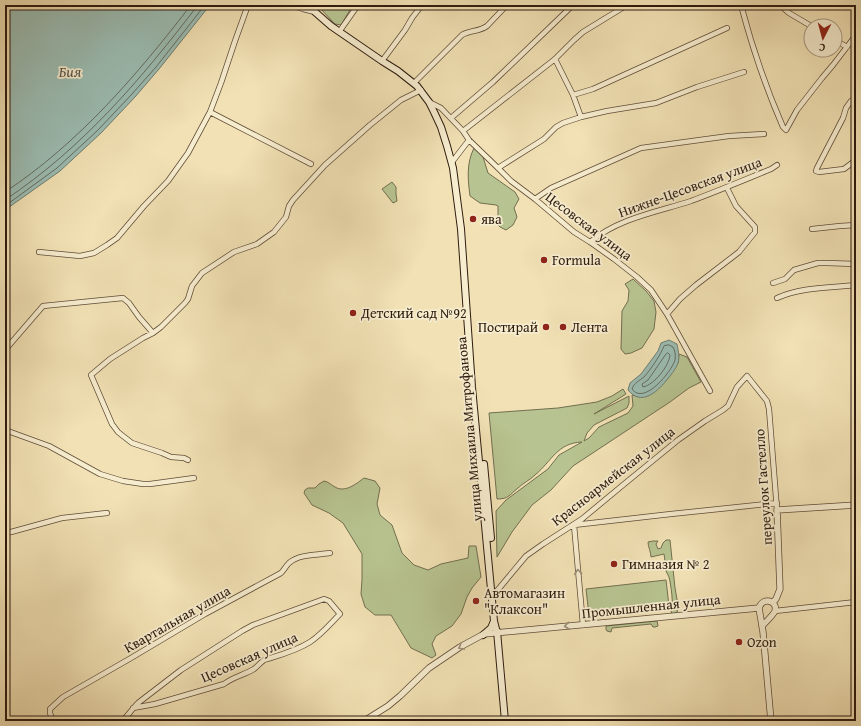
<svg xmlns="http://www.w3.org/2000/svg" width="861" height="726" font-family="'Gentium Book Plus',serif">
<rect width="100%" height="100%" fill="#f1e1b4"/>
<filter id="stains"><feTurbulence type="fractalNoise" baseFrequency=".005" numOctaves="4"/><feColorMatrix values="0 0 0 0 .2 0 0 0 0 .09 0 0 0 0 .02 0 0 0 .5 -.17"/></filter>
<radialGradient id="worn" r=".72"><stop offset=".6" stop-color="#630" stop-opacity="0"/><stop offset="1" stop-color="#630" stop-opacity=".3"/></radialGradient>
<path fill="#b7c390" stroke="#726f50" d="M317 5H353L341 25 335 24Z
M457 5H476L472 9H459Z
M474 148 483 157 488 173 515 192 519 199 514 208 517 217 513 225 506 230 500 227 498 225V206L496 205 480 203 470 196C468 180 466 164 474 148Z
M392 182 396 187V194L397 201 393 203 382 189Z
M633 279 646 291 654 301 656 312 654 329 642 348 631 353 625 354 621 349 622 311 628 301 629 290 625 284Z
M679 354 687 357 701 382 689 388 670 402 573 466 551 490 532 505 512 532 497 557 496 511 506 500 548 469 559 455 582 442C557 443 552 461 535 475 530 480 523 483 518 488 509 495 509 499 497 499L489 413 558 408 597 402 612 396 623 389 626 394 594 414 629 396V403L627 408 594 425 587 433 584 441 589 438 599 427 628 413 633 406 632 395 640 397 678 363Z
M364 478 375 481 380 488 377 504 380 515 392 525 402 553 414 565 428 570 441 564 468 558 469 546H476L481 577 472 588 467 597 461 614 452 626 436 636 432 644 436 655 432 658 411 648 391 615H375L365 607 361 594 362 580V554L343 523 329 513 312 505 304 493 305 490 308 488H315L319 484 324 481C329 482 331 485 335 487 345 493 356 484 364 478Z
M666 540H670L675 588 678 605 677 613 673 614 671 612C674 605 671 585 669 577 668 575 667 573 666 571 665 565 665 559 664 554L651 557C651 552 648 547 648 542L653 541H658L656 544 658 549 661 548 663 543Z
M666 580 669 606 589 615 586 589Z
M657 621 658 626 655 627H653L651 624 612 628 611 632 607 631 606 629V626Z"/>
<path fill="#9bbcb2" stroke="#6f7c71" d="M5 5H210L159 69 135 97 101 133 60 171 5 210Z
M669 340 677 344C678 350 680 357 678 363 676 369 670 376 666 381 656 393 641 406 628 390L630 383 641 374 658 351 661 343Z"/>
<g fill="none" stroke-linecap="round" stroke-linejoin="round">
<path stroke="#646c60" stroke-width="1" d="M5 192C79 143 137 75 191 5
M5 200C84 147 141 79 198 5
M5 206 57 168 98 130 132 94 156 67 205 5
M669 345 673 347C675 351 676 355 675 360 672 371 644 406 632 389 634 383 639 381 644 377 651 369 660 356 664 346Z
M668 353 670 355C669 366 654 385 643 387L642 384 648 380 666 354Z"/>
<defs>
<path id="minor" d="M291 5 303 9 315 12
M741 5C752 47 766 88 783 127L786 130 797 110 822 78 833 65 856 35
M780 5 789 13 811 26
M339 32 358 5
M835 40 847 47
M555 59 573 95 581 117
M382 61 405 30 412 18 422 5
M414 83 462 35C470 30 479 32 487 26L507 5
M573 95 593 89 727 28
M856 98 851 101 846 108 843 118 817 168 816 171 819 172 844 169 856 160
M429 102 441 108 463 131 469 140 498 168 511 181 535 199 574 232 590 242 614 259 637 277 651 290 667 314 710 391
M210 112 311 164
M451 118 493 82 573 5
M463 131 555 59 574 40 583 32 627 5
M452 162 469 140
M498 168 544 139 556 127 563 123 581 117 607 111 656 103 697 87 744 72
M535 199 551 188 641 148 729 136 764 134
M812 229 840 226 856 225
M590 242C619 218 657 212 691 201 718 191 744 180 771 169L777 165
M5 249H6
M39 252 80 256 94 253 107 245 117 238 144 206 168 181 188 153 210 112 221 83 235 41 248 5
M773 283 785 279 794 270 811 265 818 263H827L856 264
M777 298C802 287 829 288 856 285
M667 314 680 299 696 285 739 252 755 232V227L736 206 727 188
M5 350 43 306 123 298 129 303 139 317 153 333
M5 430 49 446 100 474 123 481 143 484H150L194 478
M188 460 184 458 171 457 162 453 132 443 123 436 118 432 112 424 91 375 110 359 143 338 153 333 161 327 185 303 188 299 192 286 202 273 234 252 257 244 274 232 286 217 289 206 293 200 325 165 370 125 401 100 421 90
M5 533 11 532 62 518 107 513
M492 593 496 592 526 556 543 544 582 519 623 485 678 440 705 421 723 410 728 406 737 387 747 376 767 401 769 409 777 510
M775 611 856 602
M583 625 574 525 671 514 777 503
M53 721 50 713V709L63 697 131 658 205 614 281 573C284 570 286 566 289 563 299 554 318 555 330 553
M122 721C128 716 132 709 138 703L181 670 242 631 253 625 324 599 329 601 340 614C331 623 321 635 310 642 296 651 280 655 264 660 260 663 258 666 254 669 244 675 233 677 224 684L155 704 133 708"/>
<path id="tertiary" d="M773 602 776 599 780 589 777 510 856 505
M762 626C765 623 774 614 775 611 778 601 763 596 759 608L763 632 771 721
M364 721 388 706 400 696 429 668 460 647 484 634 759 608"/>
<path id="secondary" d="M310 5 315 12 331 26 382 61 398 71 417 86 429 102 434 112 441 127 447 146 453 168 461 229 472 387 494 621 497 633
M484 464 491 538
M497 631 505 721
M483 635 491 628 494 621"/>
</defs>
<use href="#minor" stroke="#5f4c38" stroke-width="6"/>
<use href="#tertiary" stroke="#5f4c38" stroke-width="7"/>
<use href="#secondary" stroke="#2e1b0f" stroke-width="8"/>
<use href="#minor" stroke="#f6ecce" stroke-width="4.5"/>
<use href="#tertiary" stroke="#f6ecce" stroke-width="5.5"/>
<use href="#secondary" stroke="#f6ecce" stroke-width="6"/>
</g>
<defs><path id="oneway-chevron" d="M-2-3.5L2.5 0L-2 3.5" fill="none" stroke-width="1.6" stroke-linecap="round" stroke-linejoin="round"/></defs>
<g stroke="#9c8e78">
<use href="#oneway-chevron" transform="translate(578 572) rotate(-95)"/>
<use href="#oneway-chevron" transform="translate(567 626) rotate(174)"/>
<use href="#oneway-chevron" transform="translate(461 647) rotate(150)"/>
</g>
<g fill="#8f2418" stroke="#f6ecce" stroke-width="1.5">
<circle cx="473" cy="219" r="4"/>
<circle cx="544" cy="260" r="4"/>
<circle cx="353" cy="313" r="4"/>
<circle cx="546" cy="327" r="4"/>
<circle cx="563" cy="327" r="4"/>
<circle cx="614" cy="564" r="4"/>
<circle cx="476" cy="601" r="4"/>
<circle cx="739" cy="642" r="4"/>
</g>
<g text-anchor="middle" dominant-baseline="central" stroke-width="3.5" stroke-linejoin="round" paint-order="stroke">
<g font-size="14" fill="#2e1b0f" stroke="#f6ecce">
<text transform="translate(690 187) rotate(-20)">Нижне-Цесовская улица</text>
<text transform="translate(589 226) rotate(37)">Цесовская улица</text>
<text transform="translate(469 429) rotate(-95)">улица Михаила Митрофанова</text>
<text transform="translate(613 476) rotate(-38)">Красноармейская улица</text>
<text transform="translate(763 487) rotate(-94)">переулок Гастелло</text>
<text transform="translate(651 606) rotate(-6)">Промышленная улица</text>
<text transform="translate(177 619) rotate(-30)">Квартальная улица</text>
<text transform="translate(249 657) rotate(-24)">Цесовская улица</text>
</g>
<g font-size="14" fill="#2e1b0f" stroke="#f6ecce" text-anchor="start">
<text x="481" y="219">ява</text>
<text x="552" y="260">Formula</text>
<text x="361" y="313">Детский сад №92</text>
<text x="538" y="327" text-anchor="end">Постирай</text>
<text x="571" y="327">Лента</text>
<text x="622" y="564">Гимназия № 2</text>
<text x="484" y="593">Автомагазин<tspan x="484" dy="16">"Клаксон"</tspan></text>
<text x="747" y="642">Ozon</text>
</g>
<g font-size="15" font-style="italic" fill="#545348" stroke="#f6ecce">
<text x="70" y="71">Бия</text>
</g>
</g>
<rect width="861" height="726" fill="none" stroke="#f1e1b4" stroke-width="20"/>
<rect x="6" y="6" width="849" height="714" fill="none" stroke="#2e1b0f" stroke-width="2"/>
<rect x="10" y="10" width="841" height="706" fill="none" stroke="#2e1b0f"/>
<g transform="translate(823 38) rotate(186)"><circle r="19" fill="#f6ecce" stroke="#a69882"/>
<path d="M0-3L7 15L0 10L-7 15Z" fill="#8f2418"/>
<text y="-6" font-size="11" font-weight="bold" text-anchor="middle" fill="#2e1b0f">С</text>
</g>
<rect width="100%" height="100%" filter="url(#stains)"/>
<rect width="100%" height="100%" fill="url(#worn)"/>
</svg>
